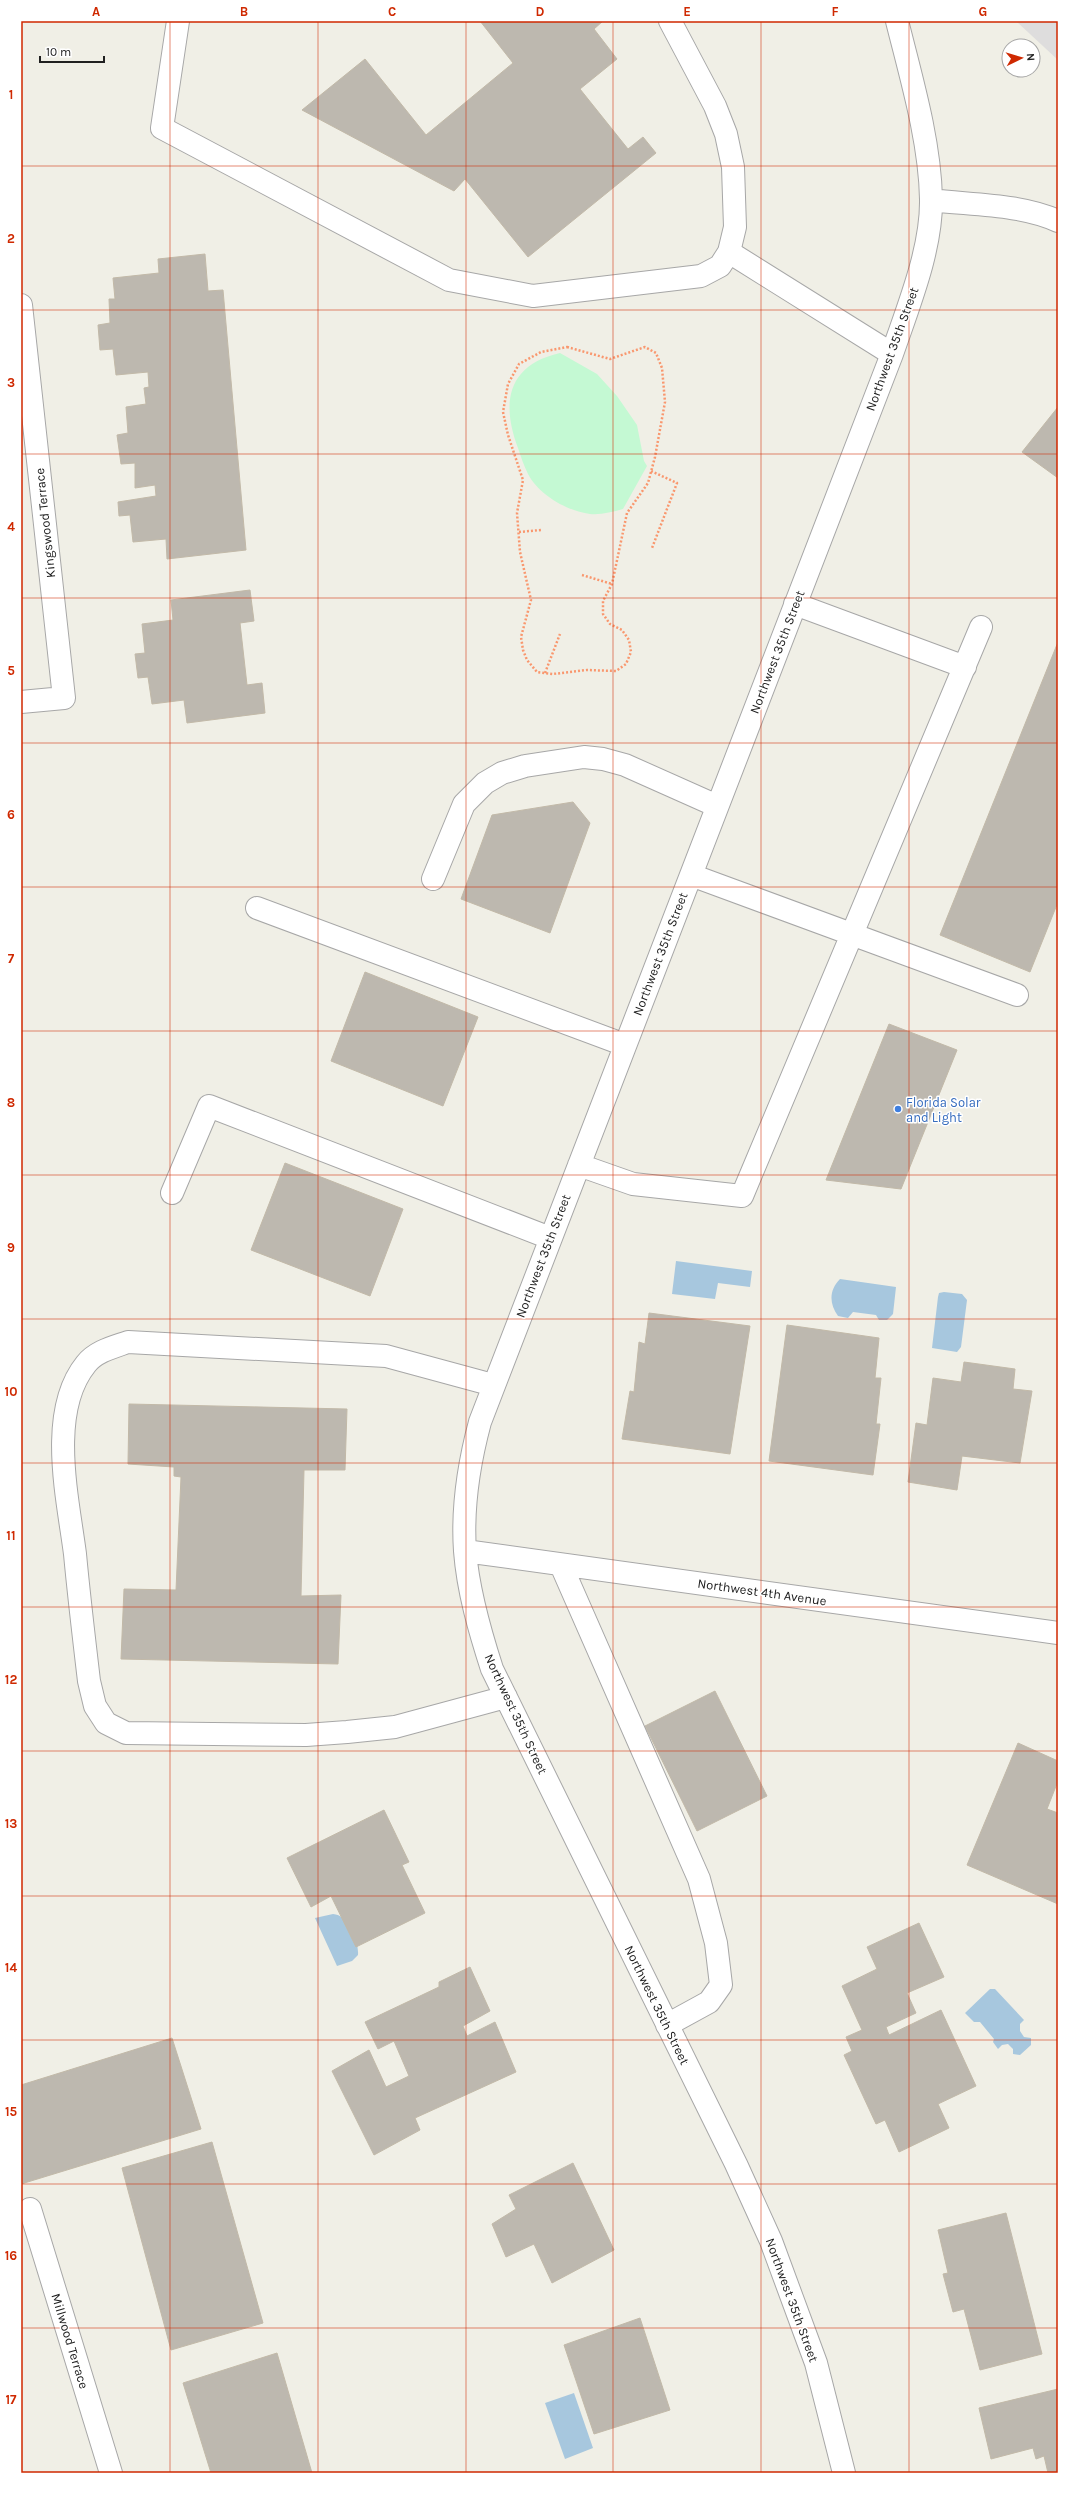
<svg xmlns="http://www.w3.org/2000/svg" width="1079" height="2494" font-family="Karla,sans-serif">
<rect width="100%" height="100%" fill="#f0efe6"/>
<path fill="#dedddd" d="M1016 21H1058V60Z"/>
<path fill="#c4f9d3" d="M560 353 597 374 617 396 637 425 644 461 647 466 623 509C612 512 601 515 590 514 567 511 539 495 528 474 524 466 521 457 518 448 501 403 507 365 560 353Z"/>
<path fill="#a7c7de" d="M676 1261 752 1271 750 1287 718 1283 715 1299 672 1294Z
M840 1279 896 1287 893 1314 887 1320H879L876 1315 853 1312 848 1318 838 1316C829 1304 829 1290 840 1279Z
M944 1292 962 1294 967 1300 961 1347 957 1352 932 1348 938 1297 939 1293Z
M333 1914C349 1915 359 1940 358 1955L352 1961 337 1966 315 1918Z
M990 1989H995L1024 2020 1020 2024V2031L1024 2037 1031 2038V2045L1020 2055 1013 2054V2049L1008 2044 1002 2045 998 2049 993 2042 994 2039 980 2022H974L965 2013Z
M574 2393 593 2448 565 2459 545 2403Z"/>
<path fill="#bdb8af" stroke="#c2b9a8" d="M480 21H603L594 29 617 59 580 89 628 149 643 137 656 153 528 257 465 179 454 191 302 110 365 59 426 135 513 63Z
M205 254 208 291 223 290 246 550 167 559 166 539 133 542 130 515 119 516 118 502 156 496 155 485 135 488V463L121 464 117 435 128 433 126 407 146 404 144 388 149 387 148 372 116 375 113 349 100 350 98 325 110 323 109 299H115L113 278 159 273 158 259Z
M1058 407V478L1022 452Z
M250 590 254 621 240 623 247 685 262 683 265 713 187 723 184 700 152 704 148 677 138 678 135 654 145 653 142 624 173 620 171 600Z
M1058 642V902L1030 972 940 935Z
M573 802 590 823 550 933 461 899 492 815Z
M365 972 478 1017 443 1106 331 1061Z
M889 1024 957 1050 901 1189 826 1180Z
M285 1163 403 1209 370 1296 251 1250Z
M649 1313 750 1326 730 1454 622 1439 630 1391 634 1392 639 1342 645 1344Z
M787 1325 879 1338 875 1378H881L876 1424H880L873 1475 769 1461Z
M964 1362 1015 1369 1013 1389 1032 1391 1020 1463 962 1456 957 1490 908 1482 916 1423 927 1425 933 1378 961 1382Z
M129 1404 347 1409 345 1470H304L301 1596 341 1595 338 1664 121 1659 124 1589 176 1590 181 1477 174 1476V1467L128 1464Z
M715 1691 767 1796 697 1831 645 1726Z
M1018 1743 1058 1761V1781L1047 1809 1058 1813V1904L967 1865Z
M384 1810 409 1862 402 1865 425 1913 356 1947 331 1896 311 1907 287 1858Z
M919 1923 944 1977 907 1993 916 2013 886 2027 889 2035 941 2010 976 2086 938 2104 949 2128 899 2152 885 2120 876 2124 844 2055 852 2051 846 2037 862 2030 842 1986 877 1969 867 1947Z
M470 1967 490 2011 463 2026 467 2036 495 2022 516 2072 415 2118 420 2130 374 2155 332 2071 369 2050 386 2087 409 2076 394 2041 378 2049 365 2022 439 1987V1982Z
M172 2038 201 2129 21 2184V2085Z
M212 2142 263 2323 171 2350 122 2168Z
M573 2163 614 2250 552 2283 534 2244 506 2257 492 2224 516 2209 509 2195Z
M1006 2213 1042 2354 980 2370 964 2309 953 2312 943 2274 948 2273 938 2230Z
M640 2318 670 2410 594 2434 564 2345Z
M277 2353 312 2473H211L183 2383Z
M1058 2389V2473H1048L1044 2456 1036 2459 1033 2448 991 2459 979 2408Z"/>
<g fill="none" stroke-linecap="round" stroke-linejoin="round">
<defs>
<path id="minor" d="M178 21 162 128 449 280 533 296 701 276 720 266 729 252 735 227 733 167 726 134 715 106 670 21
M931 200C972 205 1021 204 1058 221
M729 252 892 354
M21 305 64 698 21 702
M795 604 965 667
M691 875 1017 995
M433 879 464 804 485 783 502 773 525 766 584 757 603 759 625 765 717 806
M257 908 625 1045
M579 1165 633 1184 742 1196 981 627
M172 1193 209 1106 550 1238
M493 1385 386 1356 128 1342C114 1347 96 1351 86 1364 47 1412 68 1499 75 1554 79 1597 84 1639 89 1681L95 1706 106 1723 126 1733 306 1735 347 1732 395 1727 506 1697
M465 1551 1058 1633
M561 1565 699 1879 716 1943 721 1985 709 2002 667 2025
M30 2209 111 2473
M844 2473 816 2363 771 2241 736 2164 492 1669C480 1632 468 1591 465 1551 462 1508 469 1463 480 1422L892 354C908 307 932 249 931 199 930 141 911 77 897 21"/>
</defs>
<use href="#minor" stroke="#a7a7a7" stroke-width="24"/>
<path stroke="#f9976e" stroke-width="2.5" stroke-dasharray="2 2" stroke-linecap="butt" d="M567 347 610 359 645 347 656 353 662 368 665 402 655 457 648 483 627 513 612 584 603 601V614L610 624 622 630 629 640 631 652 626 664 616 671 587 670 553 674 537 672 527 660 523 650 521 637 531 600 520 552 517 513 523 480 508 435 503 412 508 384 519 364 541 352Z
M651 471 677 483 652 548
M519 532 541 530
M582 575 612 584
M545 673 560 634"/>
<use href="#minor" stroke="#fff" stroke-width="22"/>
</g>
<path fill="none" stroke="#cf2901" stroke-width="1" stroke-opacity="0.55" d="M170 21V2473M318 21V2473M466 21V2473M613 21V2473M761 21V2473M909 21V2473M21 166H1058M21 310H1058M21 454H1058M21 598H1058M21 743H1058M21 887H1058M21 1031H1058M21 1175H1058M21 1319H1058M21 1463H1058M21 1607H1058M21 1751H1058M21 1896H1058M21 2040H1058M21 2184H1058M21 2328H1058"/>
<circle fill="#3f7fe0" stroke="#fff" stroke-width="1.5" cx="898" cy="1109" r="4"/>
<g text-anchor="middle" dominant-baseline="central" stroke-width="3" stroke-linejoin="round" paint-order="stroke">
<g font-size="13" fill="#202020" stroke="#fff">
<text transform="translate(892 349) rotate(-70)">Northwest 35th Street</text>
<text transform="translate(45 523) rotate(-96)">Kingswood Terrace</text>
<text transform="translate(777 652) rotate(-69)">Northwest 35th Street</text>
<text transform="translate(660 954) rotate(-69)">Northwest 35th Street</text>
<text transform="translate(543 1256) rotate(-69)">Northwest 35th Street</text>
<text transform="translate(762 1592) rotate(8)">Northwest 4th Avenue</text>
<text transform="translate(516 1714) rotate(65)">Northwest 35th Street</text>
<text transform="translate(657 2005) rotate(64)">Northwest 35th Street</text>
<text transform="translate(792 2300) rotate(70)">Northwest 35th Street</text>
<text transform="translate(70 2341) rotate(73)">Millwood Terrace</text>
</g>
<g font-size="13" fill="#366cbe" stroke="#fff" text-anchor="start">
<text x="906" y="1102">Florida Solar<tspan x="906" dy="15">and Light</tspan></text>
</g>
</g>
<rect width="1079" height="2494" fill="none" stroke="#ffffff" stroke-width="44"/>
<g transform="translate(1021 58) rotate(85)"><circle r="19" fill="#ffffff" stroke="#a6a6a6"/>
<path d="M0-3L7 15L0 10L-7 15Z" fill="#cf2901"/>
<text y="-6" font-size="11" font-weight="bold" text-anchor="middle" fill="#202020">N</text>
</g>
<path d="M40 56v6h64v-6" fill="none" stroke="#202020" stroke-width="2"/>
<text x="46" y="56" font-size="12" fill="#202020" stroke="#ffffff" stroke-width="3" paint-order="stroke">10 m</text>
<rect x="22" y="22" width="1035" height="2450" fill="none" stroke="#cf2901" stroke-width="1.5"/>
<g font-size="13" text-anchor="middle" font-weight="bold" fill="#cf2901">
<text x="96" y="16">A</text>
<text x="244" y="16">B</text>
<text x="392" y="16">C</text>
<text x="540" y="16">D</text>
<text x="687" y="16">E</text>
<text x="835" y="16">F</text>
<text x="983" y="16">G</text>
<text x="11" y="99">1</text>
<text x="11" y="243">2</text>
<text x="11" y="387">3</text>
<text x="11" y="531">4</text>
<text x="11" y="675">5</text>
<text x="11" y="819">6</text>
<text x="11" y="963">7</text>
<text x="11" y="1107">8</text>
<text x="11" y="1252">9</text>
<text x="11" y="1396">10</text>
<text x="11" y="1540">11</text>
<text x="11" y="1684">12</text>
<text x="11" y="1828">13</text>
<text x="11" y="1972">14</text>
<text x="11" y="2116">15</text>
<text x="11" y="2260">16</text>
<text x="11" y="2404">17</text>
</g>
</svg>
